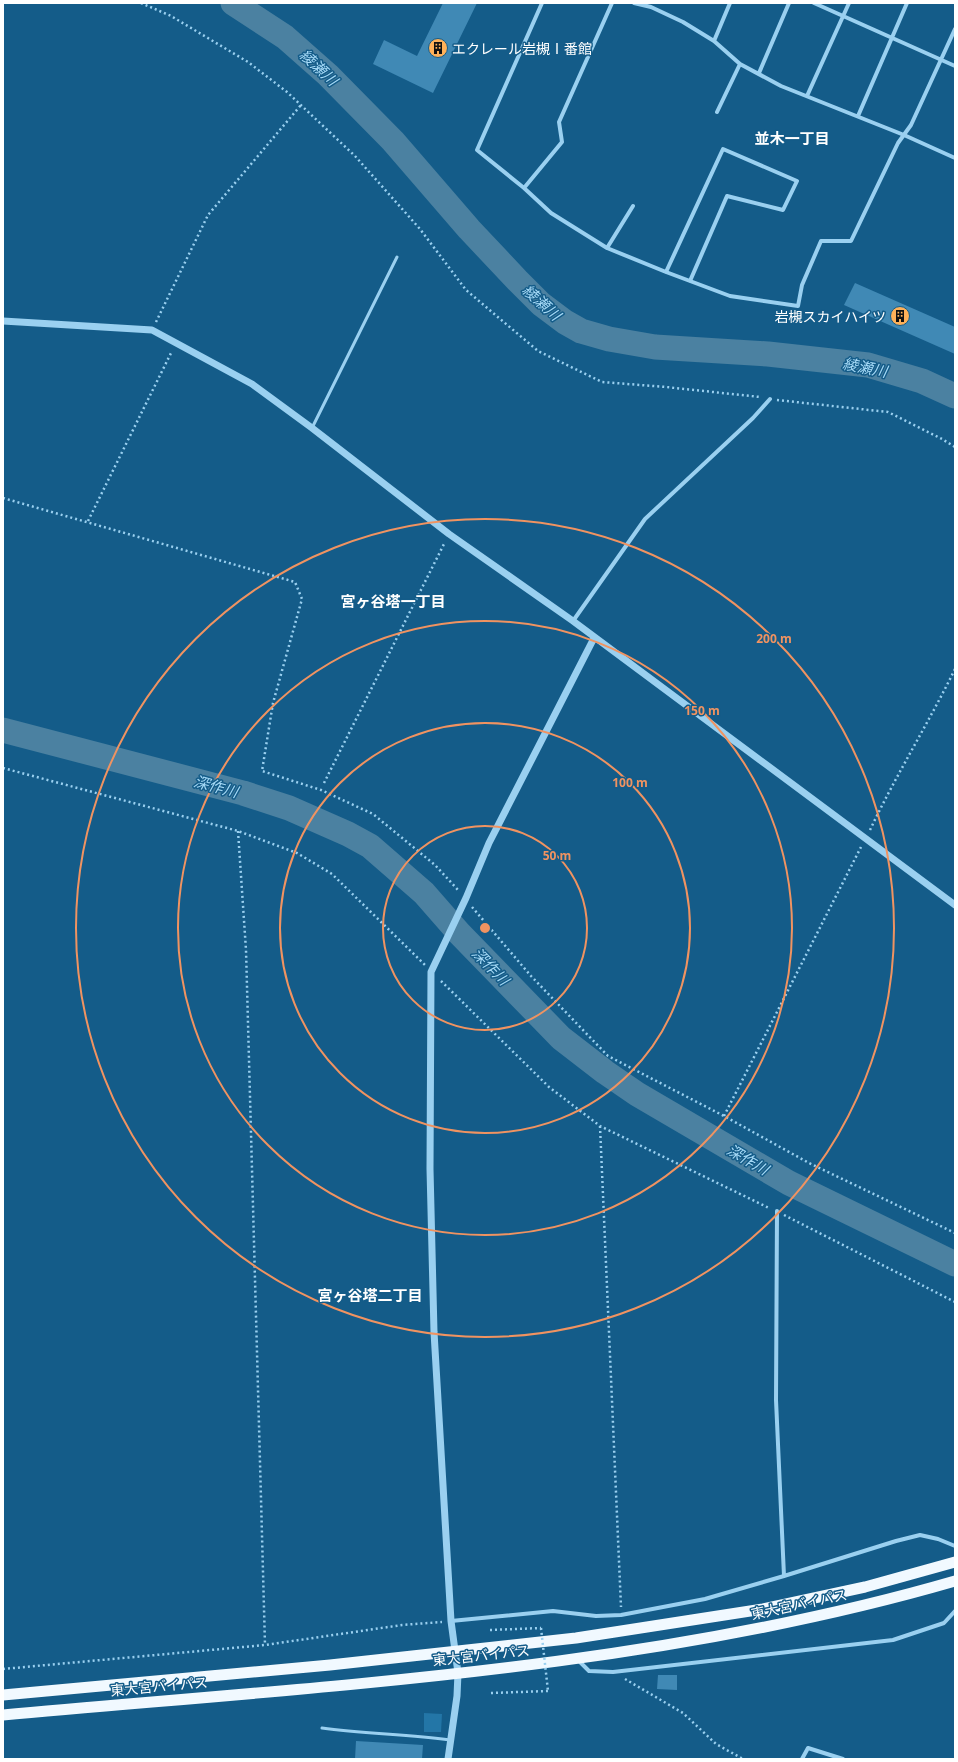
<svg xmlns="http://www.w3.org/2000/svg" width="958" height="1762" font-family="'Open Sans','Noto Sans JP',sans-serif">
<rect width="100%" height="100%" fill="#145c89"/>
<path fill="#2376a7" d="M424 1713 442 1714 441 1732H424Z"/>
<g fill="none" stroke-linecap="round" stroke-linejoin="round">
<path stroke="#4b81a1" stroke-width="25" d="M233 3 285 37 328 75 393 141 469 229 517 280 541 304 565 322 581 331 609 339 655 347 768 354 868 365 922 381 955 396
M3 730 243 793 289 808 348 834 370 846 424 893 459 933 561 1038 605 1072 637 1094 789 1183 955 1264"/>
</g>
<path fill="#4089b5" d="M443 3H477L433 93 373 64 384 40 417 56Z
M855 283 955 327V354L844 305Z
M658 1675H677V1690L657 1689Z
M356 1741 423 1745 422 1759H355Z"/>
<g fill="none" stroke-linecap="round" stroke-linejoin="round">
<path stroke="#9ad0f0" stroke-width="2.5" stroke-dasharray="2 3" stroke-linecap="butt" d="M141 3 171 16 248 62 287 92 355 156 420 229 466 290 538 351 602 382 666 387 760 397
M156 322 208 215 301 105
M777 400 888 412 942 439 955 447
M3 498 295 582 302 599 273 703 262 771 321 790 373 814 435 865 459 891
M88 521 172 351
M3 768 238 831 297 853 332 874 425 965
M324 783 445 542
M870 830C896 775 928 724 955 669
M238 831 246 950 265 1645
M472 907 531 976 608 1056 724 1116 809 1163 955 1233
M441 981 549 1087 600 1126 769 1208
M724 1116 861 847
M600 1126 621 1607
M784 1215 955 1302
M490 1630 541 1628
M3 1669 265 1645 402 1625 442 1622
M625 1679 683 1713 716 1744 743 1759
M491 1693 548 1691"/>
<path stroke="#9ad0f0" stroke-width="3" d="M312 428 397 257
M322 1728C364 1734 407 1734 450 1740"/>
<path stroke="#9ad0f0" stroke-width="4" d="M542 3 477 150 524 188 551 213 607 248 666 272 730 296 798 306 802 285 821 241H851L898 143 911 125 955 29
M634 3 651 7 683 22 714 41 740 64 781 86 904 135 955 158
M814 3 955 66
M714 41 730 3
M759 73 789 3
M807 96 849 3
M717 112 740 64
M858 116 907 3
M524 188 562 142 559 122 612 3
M607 248 633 206
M666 272 723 149 797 181 783 210 727 196 690 281
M573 621 645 519 753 418 770 399
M777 1211 776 1400 784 1576
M451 1621 553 1611 596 1616 621 1615 705 1599 784 1576 896 1541 920 1535 938 1539 955 1546
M578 1660 589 1671 613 1672 893 1640 944 1623 955 1611
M802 1759 808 1748 843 1759"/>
<path stroke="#9ad0f0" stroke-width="7" d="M3 321 152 330 252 384 312 428 449 534 573 621 955 905
M448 1759 457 1696 458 1673 451 1621 434 1332 430 1169 431 972 466 898 489 843 594 638"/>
<path stroke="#f1f9ff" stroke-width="11" d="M3 1695 330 1665 576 1638 763 1609 865 1587 955 1562
M3 1715C321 1686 648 1670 955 1581"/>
<path stroke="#9ad0f0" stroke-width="2.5" stroke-dasharray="2 3" stroke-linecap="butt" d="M541 1628 548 1691"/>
</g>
<g fill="none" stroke="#f09361" stroke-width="2">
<circle cx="485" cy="928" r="102"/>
<circle cx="485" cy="928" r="205"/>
<circle cx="485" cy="928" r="307"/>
<circle cx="485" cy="928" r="409"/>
</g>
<defs>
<symbol id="building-disc" viewBox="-11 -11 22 22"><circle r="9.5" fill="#ffb159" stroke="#145c89"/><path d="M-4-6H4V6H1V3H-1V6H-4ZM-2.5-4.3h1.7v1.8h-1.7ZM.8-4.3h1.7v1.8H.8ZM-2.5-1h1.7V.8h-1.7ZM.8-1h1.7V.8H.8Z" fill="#111"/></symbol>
</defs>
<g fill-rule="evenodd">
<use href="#building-disc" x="427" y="37" width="22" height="22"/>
<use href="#building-disc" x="889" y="305" width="22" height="22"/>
</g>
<g text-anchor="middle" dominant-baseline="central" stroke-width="3" stroke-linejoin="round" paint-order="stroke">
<g font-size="14" fill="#fff" stroke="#145c89" text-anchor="start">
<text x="452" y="48">エクレール岩槻Ⅰ番館</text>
<text x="886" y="316" text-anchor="end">岩槻スカイハイツ</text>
</g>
<g font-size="14" fill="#fff" stroke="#145c89">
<text transform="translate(799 1604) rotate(-12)">東大宮バイパス</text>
<text transform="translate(481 1655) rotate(-6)">東大宮バイパス</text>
<text transform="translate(159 1686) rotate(-5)">東大宮バイパス</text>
</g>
<g font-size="15" font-style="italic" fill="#a6daf7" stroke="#145c89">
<text transform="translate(319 67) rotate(43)">綾瀬川</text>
<text transform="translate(542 302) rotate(42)">綾瀬川</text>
<text transform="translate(865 367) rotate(11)">綾瀬川</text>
<text transform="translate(216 786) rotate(15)">深作川</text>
<text transform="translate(491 966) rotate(46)">深作川</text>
<text transform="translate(748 1159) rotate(30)">深作川</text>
</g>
<g font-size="15" font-weight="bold" fill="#fff" stroke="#145c89">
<text x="792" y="138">並木一丁目</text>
<text x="393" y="601">宮ヶ谷塔一丁目</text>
<text x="370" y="1295">宮ヶ谷塔二丁目</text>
</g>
</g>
<circle cx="485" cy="928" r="6" fill="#f09361" stroke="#145c89" stroke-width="2"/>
<g font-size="12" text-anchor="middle" font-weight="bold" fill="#f09361" stroke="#145c89" stroke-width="3" stroke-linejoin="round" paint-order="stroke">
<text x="774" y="643">200 m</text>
<text x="702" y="715">150 m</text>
<text x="630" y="787">100 m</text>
<text x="557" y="860">50 m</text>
</g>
<rect width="958" height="1762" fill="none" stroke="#ffffff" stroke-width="8"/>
</svg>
